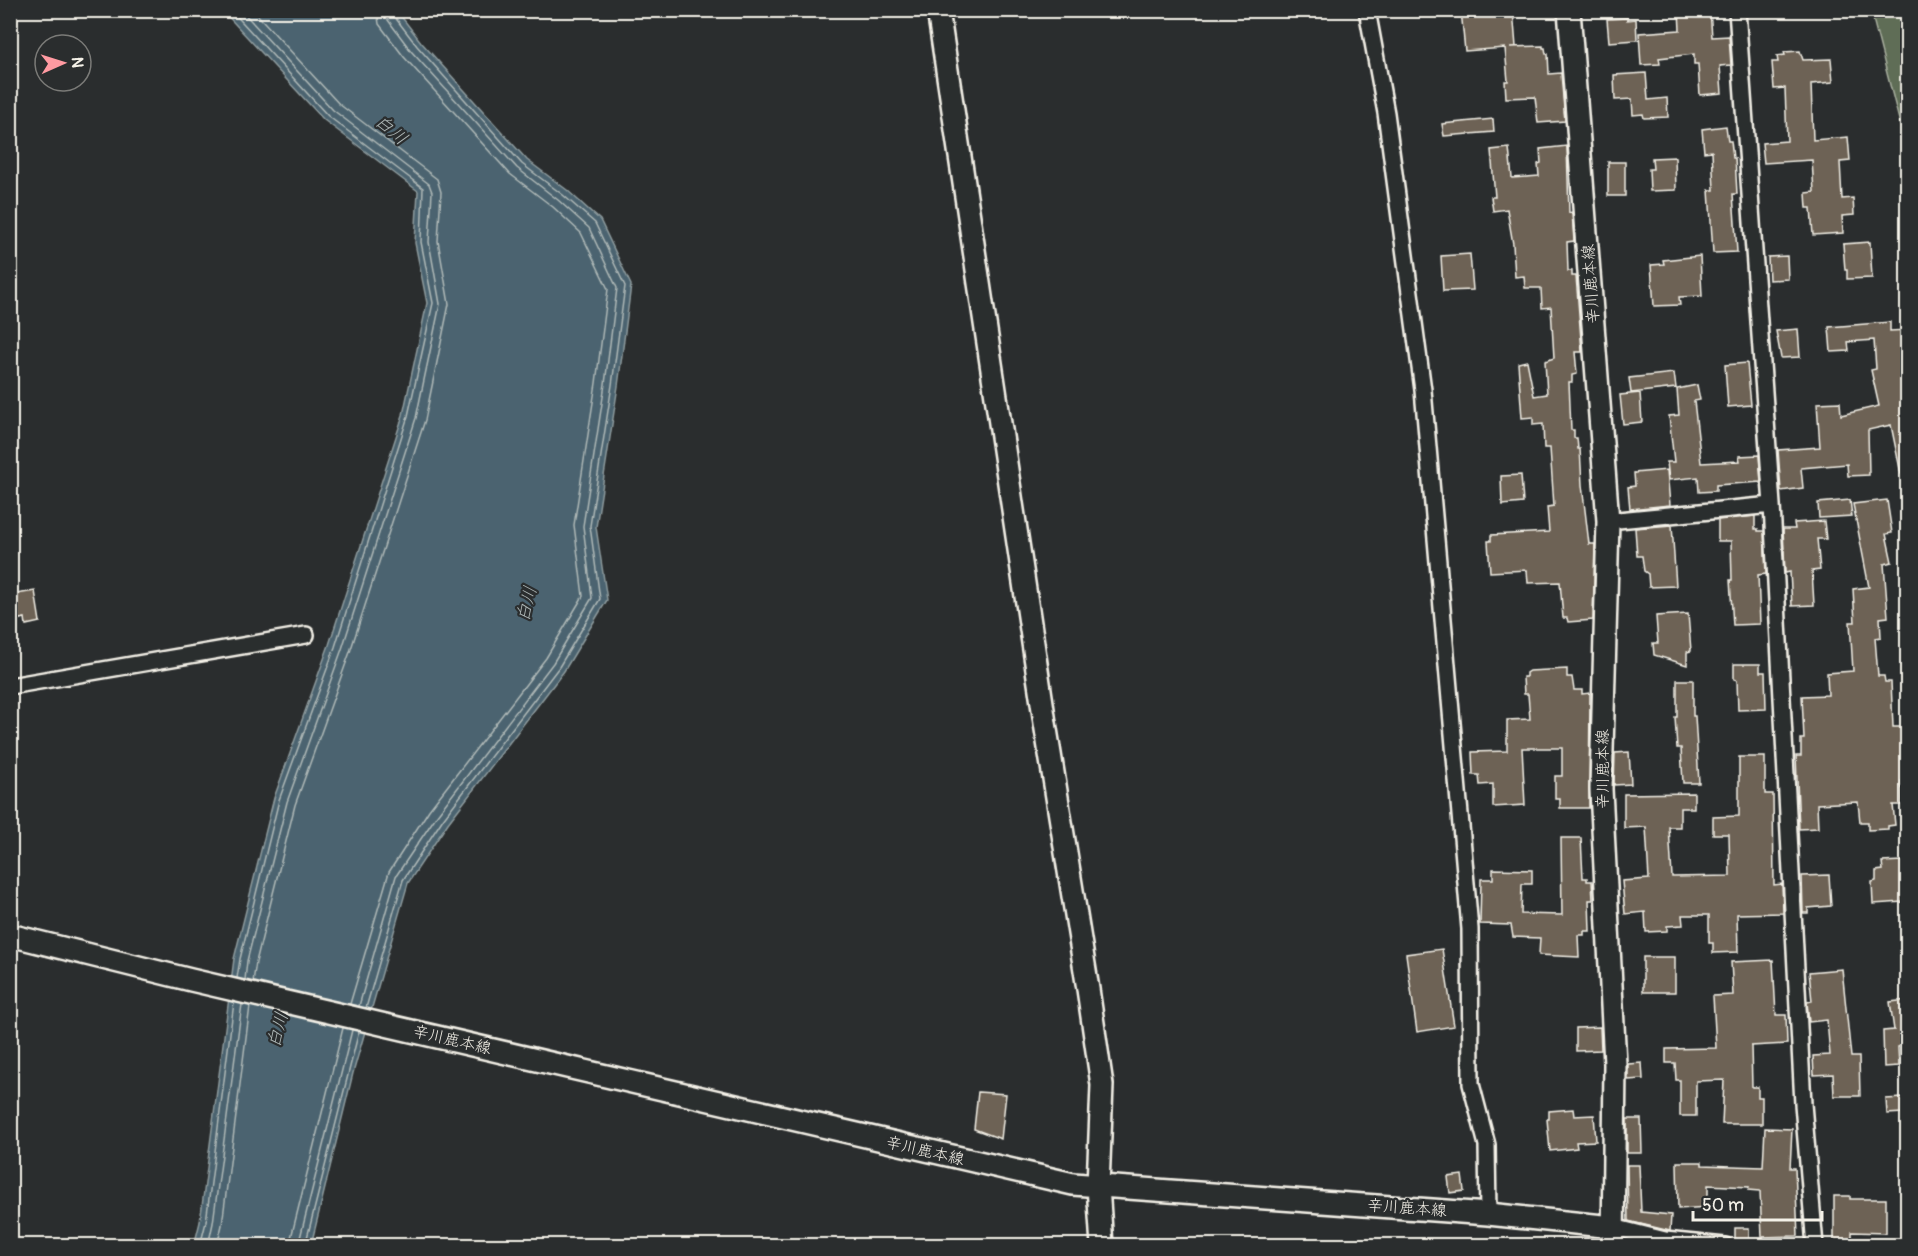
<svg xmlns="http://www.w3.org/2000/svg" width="1918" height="1256" font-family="Pangolin,'Klee One',sans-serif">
<rect width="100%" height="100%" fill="#2a2d2e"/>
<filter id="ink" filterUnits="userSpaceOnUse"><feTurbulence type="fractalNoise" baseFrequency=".0167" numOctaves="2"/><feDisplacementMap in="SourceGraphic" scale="12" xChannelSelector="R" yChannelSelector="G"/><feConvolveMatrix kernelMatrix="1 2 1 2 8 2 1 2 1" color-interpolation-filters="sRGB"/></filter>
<g filter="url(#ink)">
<path fill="#5e6d56" stroke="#a9af9f" stroke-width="1.5" d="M1871 11H1907V151Z"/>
<path fill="#4b646f" stroke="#8f9c9f" stroke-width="1.5" d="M223 11H397L421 42 527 160 567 190 600 220 631 285 618 386 596 527 607 600 564 671 448 823 408 883 353 1073 311 1245 194 1246 200 1222 234 959 274 798 329 645 403 415 427 303 415 243 418 191 324 120Z"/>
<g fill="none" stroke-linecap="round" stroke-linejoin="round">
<path stroke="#b0b9b8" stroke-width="1.5" d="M231 10 328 116 423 188 421 242 433 303 408 416 335 647 279 800 240 959 237 978
M241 10 333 110 429 184 432 192 429 242 440 304 416 418 342 649 287 802 247 961 245 980
M253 10 339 104 437 179 441 192 438 241 449 304 425 420 350 652 295 805 256 962 253 982
M350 1004 389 872 429 810 546 658 583 596 574 525 596 383 608 289 581 233 553 207 510 174 404 57 379 24 377 10
M359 1006 396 876 437 815 553 663 592 598 583 526 605 384 617 288 589 228 558 200 517 168 411 51 388 20 386 10
M366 1008 403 880 443 819 559 667 600 599 590 526 612 385 625 286 595 223 563 195 522 164 417 46 394 16 393 10
M200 1246 206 1222 234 1002
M208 1246 213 1223 242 1004
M217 1246 222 1225 250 1006
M289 1246 343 1028
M298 1246 352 1030
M305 1246 359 1031"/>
</g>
<path fill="#6d6254" stroke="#f4f1e8" stroke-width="1.5" d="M1461 10H1513L1516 47H1510L1543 46V48H1545L1546 54H1548L1549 74 1561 73 1565 121 1538 123 1535 97 1506 98 1505 81H1508L1505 48 1465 51Z
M1679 10H1710L1712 37 1729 36 1731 65 1720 66 1722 93 1700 95 1698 64H1694V54L1659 58 1660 64 1641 65 1639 33 1680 30Z
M1627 18V20L1636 19 1637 40 1609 42 1607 19Z
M1800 51 1803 60 1831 59 1833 82 1811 84 1813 140 1848 137 1850 161 1840 162 1842 199 1853 198 1854 215 1842 216 1843 233 1813 235 1811 208H1807L1806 193 1814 192 1812 160 1764 163 1762 143 1787 141 1785 88 1774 89 1772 62H1778L1777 56 1785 55 1784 52Z
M1646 73 1648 100 1667 98 1668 117 1644 118 1643 114 1633 115 1632 99 1615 100 1614 75Z
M1493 119 1494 132 1444 136 1442 124Z
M1726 126 1728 141H1731L1733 158H1735L1737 194H1733L1737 252 1713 253 1709 190H1714L1712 151 1704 152 1702 129Z
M1567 146 1569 213 1572 212 1574 241 1567 242 1568 271H1572V276H1576L1582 352H1575L1577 374 1572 375V382H1569L1571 430H1574V438H1577L1578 449H1580L1582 485 1589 544H1595L1593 620 1568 622 1567 618H1563L1560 582 1528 583 1527 570 1490 572 1488 541H1491V535L1549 532 1547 507 1554 506 1550 448H1544L1543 424 1533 425V417L1522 418 1518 363 1527 361 1534 396 1547 394 1545 361 1554 358 1551 307 1542 308 1541 288H1525L1524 276 1515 277 1513 244 1507 209 1493 211 1491 197H1495L1491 150 1509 148 1512 178 1539 176 1538 164 1541 163 1540 149Z
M1675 157 1676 190 1650 191 1649 169H1653L1652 158Z
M1608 162H1625V196H1608Z
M1870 242 1872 278 1847 279V270H1845L1843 244Z
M1470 254 1473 290 1443 291 1441 256Z
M1700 256 1702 296 1679 297 1680 305 1654 306 1651 265 1664 264 1663 260Z
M1787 256 1788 279 1769 280 1768 257Z
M1890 322V331L1908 330V474H1901L1891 425 1868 430 1869 475 1848 476 1847 464 1801 468 1803 488 1781 491 1778 450 1820 447 1817 403 1840 402 1841 415 1879 406 1871 370 1876 369 1874 340 1848 342 1849 351 1831 352 1829 327Z
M1798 329 1800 357 1781 358 1776 331Z
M1747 363 1751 405 1728 407 1725 365Z
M1674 373 1676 388 1631 393 1629 378Z
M1697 385 1700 400 1694 401 1701 463 1740 461 1739 456 1759 455 1761 482 1716 485V491L1699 492 1698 477 1669 480 1667 462H1674L1669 416 1679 415 1677 389Z
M1640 393 1642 422 1623 424 1620 395Z
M1667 470 1670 505 1630 509 1628 487 1635 486 1634 473Z
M1521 475 1523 503 1502 505 1501 476Z
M1850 500 1852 516 1819 518 1818 503Z
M1887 500 1892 533 1886 534 1892 562 1884 564 1888 617 1880 618 1881 637 1875 638 1878 676H1884L1885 682H1891L1893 727H1907L1908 780 1901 781 1902 805H1893L1895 825 1888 826V829L1868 830V822H1860L1858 802 1817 804 1818 828 1799 829 1796 756H1801V739H1804L1802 696 1828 695 1827 673 1853 671 1850 622H1855L1853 589 1869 587 1853 504Z
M1755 516V529H1758V531H1764L1766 574 1758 575 1760 624 1733 625 1730 580H1732L1731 541H1718V520Z
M1824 521 1826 539H1817L1820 570 1812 571 1814 605 1792 606 1790 572 1785 573 1783 529H1795L1794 523Z
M1672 525 1676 586 1649 587 1648 574 1644 571 1642 556H1637L1635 528Z
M35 591 40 622 26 625 25 618 10 621V595Z
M1688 614 1691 651 1687 652V665L1654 655 1653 643H1658L1656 616Z
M1734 664H1760V672H1765L1766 709 1738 710 1737 680 1734 679Z
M1567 669V677H1572L1574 690H1582V694L1590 693 1589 808H1560V799H1555V776H1562V748H1522L1525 805 1493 807V784L1480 785 1479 775H1473L1472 752 1507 751V720L1530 719 1528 694H1524L1523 677H1526V673L1529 671Z
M1677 680H1693V716H1695L1699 783H1683L1681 748H1677L1675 717H1677Z
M1629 752 1631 784 1614 785 1615 753Z
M1739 757H1765V794H1773L1774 885 1782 884 1783 913 1737 914 1738 952 1713 953V943H1709V915H1682L1683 925 1667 926V931L1646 932 1645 912 1625 914 1622 881 1649 879 1646 827 1624 828V794L1694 793V808H1680V827H1669L1672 877 1730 876 1729 834H1713V817L1739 816Z
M1561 838H1581L1583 878H1587V881H1592L1593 900H1589L1590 931H1584V935H1578L1579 957 1539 955 1540 938 1513 937 1511 925 1480 924 1481 879H1493V869L1532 870V884H1522L1521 914 1562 915Z
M1902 861 1903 902 1873 904 1872 882 1876 881V871L1883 870 1882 862Z
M1829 875 1831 906 1808 908V913H1803L1802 876Z
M1442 949 1454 1026 1417 1032 1406 954Z
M1643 957H1675V992H1643Z
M1773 960 1776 1015H1786L1787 1044 1751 1046 1752 1087H1758V1097H1762V1124H1722L1724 1080 1696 1081V1116H1680V1080H1676L1675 1063H1666V1049L1716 1048 1713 996 1733 995 1731 962Z
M1842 969 1851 1057H1859L1860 1096H1834L1833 1074 1814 1075 1813 1056 1830 1055 1827 1020 1809 1022 1807 1002 1812 1001 1809 972Z
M1908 1000V1046L1898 1047 1899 1066 1884 1067 1883 1031 1894 1030 1890 1002Z
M1600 1027 1601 1050 1576 1051V1028Z
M1642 1063 1643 1079 1628 1080V1064Z
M978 1092 1006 1094 1001 1139 974 1129Z
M1903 1098V1113L1887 1114 1886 1099Z
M1573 1109 1574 1116 1594 1115 1596 1141 1576 1142 1577 1148 1550 1151 1547 1119H1549V1111Z
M1627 1119H1641L1642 1153H1627Z
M1765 1128 1792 1129 1790 1168H1795L1798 1236 1762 1237 1760 1191 1748 1190 1749 1187 1708 1185V1207L1678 1209 1677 1162H1702V1165L1763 1167Z
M1627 1165H1639L1641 1212 1671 1215 1670 1231 1628 1221Z
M1462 1175 1464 1191 1450 1193 1448 1177Z
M1834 1196H1850V1199H1886V1233L1852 1232V1245H1834Z
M1735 1228H1749V1243H1735Z"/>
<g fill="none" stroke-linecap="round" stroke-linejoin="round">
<defs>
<path id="street" d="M1367 10 1386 113 1423 390 1470 929 1471 1084 1487 1145 1488 1214
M1737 10 1772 505 1803 1104 1815 1246
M1608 521 1772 505
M10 686 306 635
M1613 1227 1665 1240 1725 1246"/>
<path id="secondary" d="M938 10 1045 723 1088 989 1102 1085 1098 1186 1102 1246
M1569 10 1608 521 1601 789 1615 1064 1613 1246
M10 935 191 980 1073 1184 1488 1214 1613 1227"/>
</defs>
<use href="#street" stroke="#f4f1e8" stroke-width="20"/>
<use href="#secondary" stroke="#f4f1e8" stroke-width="26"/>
<use href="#street" stroke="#2a2d2e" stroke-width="15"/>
<use href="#secondary" stroke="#2a2d2e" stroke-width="21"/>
</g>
</g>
<g text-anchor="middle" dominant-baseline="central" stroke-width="4.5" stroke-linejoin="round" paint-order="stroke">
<g font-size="16" fill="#f4f1e8" stroke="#2a2d2e">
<text transform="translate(1591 284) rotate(-94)">辛川鹿本線</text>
<text transform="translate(1603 769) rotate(-90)">辛川鹿本線</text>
<text transform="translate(452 1040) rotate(13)">辛川鹿本線</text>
<text transform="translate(925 1151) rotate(13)">辛川鹿本線</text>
<text transform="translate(1407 1208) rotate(4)">辛川鹿本線</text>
</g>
<g font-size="18" font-style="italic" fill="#b0b9b8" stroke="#2a2d2e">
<text transform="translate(391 130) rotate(40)">白川</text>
<text transform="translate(527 604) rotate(-76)">白川</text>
<text transform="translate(278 1030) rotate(-75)">白川</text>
</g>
</g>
<rect width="1918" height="1256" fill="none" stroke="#2a2d2e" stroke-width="36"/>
<rect x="18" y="18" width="1882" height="1220" fill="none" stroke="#f4f1e8" stroke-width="2" filter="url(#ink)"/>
<g transform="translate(63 63) rotate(87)"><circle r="28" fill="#2a2d2e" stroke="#7b7b78" stroke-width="1.5"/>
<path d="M0-4.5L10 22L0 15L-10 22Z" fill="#ff9aa2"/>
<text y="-9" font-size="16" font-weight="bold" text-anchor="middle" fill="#f4f1e8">N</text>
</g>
<path d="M1693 1211v9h129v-9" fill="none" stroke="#f4f1e8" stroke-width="3"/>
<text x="1702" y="1211" font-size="18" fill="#f4f1e8" stroke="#2a2d2e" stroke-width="4.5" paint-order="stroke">50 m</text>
</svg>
